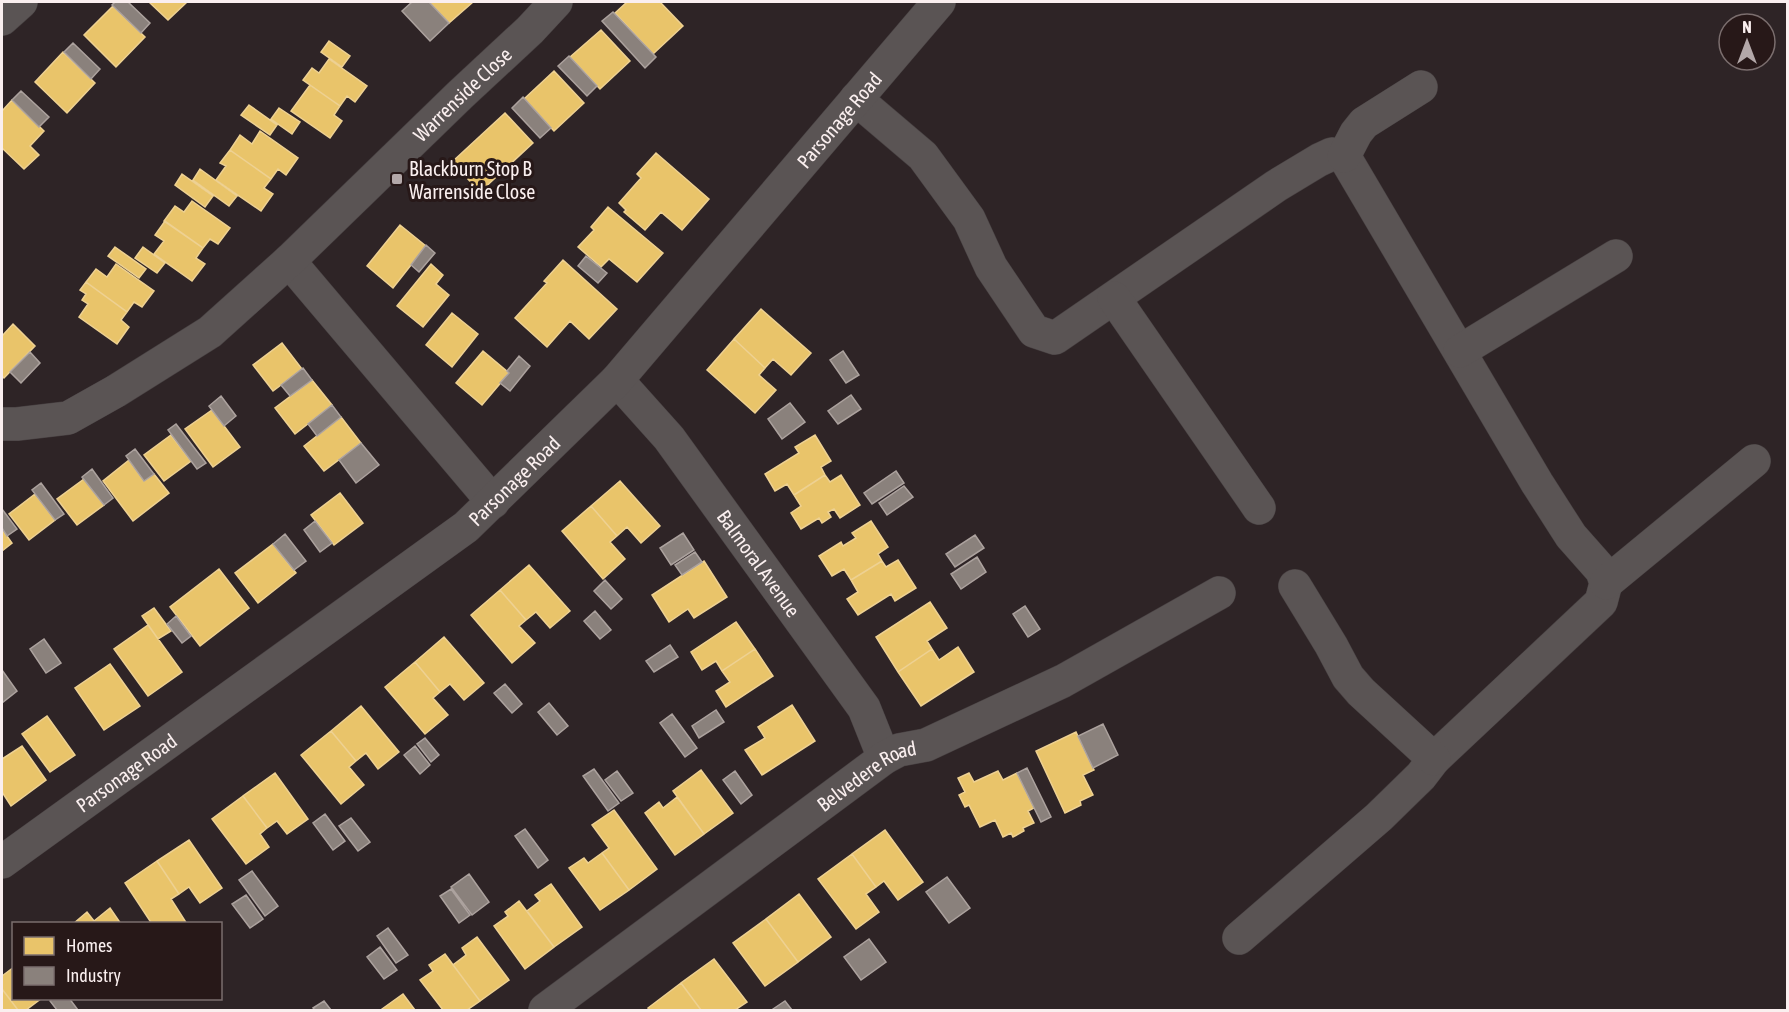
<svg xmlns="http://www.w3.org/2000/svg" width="1789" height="1012" font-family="'Asap Condensed',sans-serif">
<rect width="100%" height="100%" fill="#2e2426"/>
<path fill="#e9c46a" stroke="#eed192" stroke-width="1.5" d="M149 2H187L168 20Z
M429 2H473L449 23Z
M627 2H660L683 26 653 54 615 13Z
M113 6 145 37 116 67 84 35Z
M601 30 630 61 600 89 570 57Z
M329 41 350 56 342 67 321 52Z
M63 52 95 83 67 113 35 82Z
M329 59 367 86 355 102 347 96 340 106 303 80 312 68 319 73Z
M554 71 584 103 554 131 524 99Z
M310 85 340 106 334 115 342 121 330 138 291 111Z
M12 100 44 131 30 146 39 155 24 169 2 148V111Z
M249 105 277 125 270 135 241 115Z
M279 108 300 122 292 134 271 119Z
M505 113 533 143 480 192 452 162Z
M260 131 298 158 286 175 278 169 271 179 230 150 240 135 252 144Z
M230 150 271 179 264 188 273 194 261 211 216 180 226 166 220 163Z
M656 153 709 199 682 230 661 212 645 230 624 212 626 210 619 203 641 178 637 174Z
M200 169 237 196 229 206 193 180Z
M182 174 213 196 205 207 175 185Z
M192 201 230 228 218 244 210 239 203 248 164 221 175 206 184 212Z
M608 207 663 253 637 282 609 259 601 267 578 247 594 230 591 227Z
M165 221 203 248 196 258 205 264 192 281 154 254 164 241 155 235Z
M400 225 426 246 393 288 367 266Z
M115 247 146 269 139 278 108 256Z
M143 247 165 263 157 273 135 258Z
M563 260 617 309 589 339 570 321 547 347 515 318 547 283 544 281Z
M116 264 154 291 142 307 134 302 127 312 86 282 96 269 107 277Z
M431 264 443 275 436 284 449 295 423 327 397 306Z
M86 282 127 312 121 320 129 327 117 344 79 317 88 304 82 300 86 294 80 290Z
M761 309 811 353 791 375 773 359 765 368 734 339Z
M452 313 478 334 452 367 426 345Z
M13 324 35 346 4 378 2 376V336Z
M734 339 765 368 759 375 776 390 755 413 707 370Z
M282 343 302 369 273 391 253 365Z
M483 351 509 373 482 405 456 383Z
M312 380 332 405 295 434 275 408Z
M212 410 240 447 213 467 185 429Z
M341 417 361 443 324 471 304 446Z
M171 435 191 461 164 481 144 455Z
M815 435 831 461 821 467 825 475 794 495 787 484 775 491 765 474 799 453 795 447Z
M129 460 144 481 154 474 169 493 133 521 103 481Z
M825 475 830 482 841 475 860 505 840 518 834 509 828 512 831 517 822 523 819 518 801 529 791 513 801 506 794 495Z
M84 479 104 505 77 525 57 499Z
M620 481 660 526 641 543 627 527 617 536 591 506Z
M340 493 363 523 334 545 311 515Z
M35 494 55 520 29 540 9 514Z
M591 506 617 536 610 542 625 559 603 579 562 531Z
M871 521 888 547 878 554 882 561 851 580 844 569 832 576 819 556 841 542 843 546 856 538 852 533Z
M2 529 12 543 2 551Z
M273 544 296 573 258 603 235 573Z
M898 560 916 588 895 601 891 594 858 615 847 599 858 592 851 580 882 561 886 567Z
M704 561 727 597 694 618 688 609 669 622 652 595Z
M529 565 570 611 550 628 536 612 526 620 500 590Z
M219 569 249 608 200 646 170 607Z
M500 590 526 620 519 626 535 643 512 663 471 615Z
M930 602 947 628 927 641 932 649 898 672 876 637Z
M154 608 171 631 158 639 142 616Z
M736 622 755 649 722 671 716 661 702 670 691 652Z
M148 625 182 672 148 696 114 649Z
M444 637 484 683 464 700 450 684 440 692 415 662Z
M958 647 974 672 921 706 898 672 932 649 939 660Z
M755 649 773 676 726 707 716 691 730 682 722 671Z
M415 662 440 692 433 698 448 715 425 734 385 687Z
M110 664 140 706 104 730 75 688Z
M792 705 815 741 762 775 745 750 765 738 758 727Z
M361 706 399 752 378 769 366 753 356 761 331 731Z
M47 716 75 755 50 772 22 734Z
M331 731 356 761 349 767 364 785 341 804 301 755Z
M1076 732 1094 770 1083 775 1093 795 1080 801 1081 805 1065 813 1036 751Z
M22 746 46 780 11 806 2 792V759Z
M701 770 733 813 704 834 673 791Z
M998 771 1003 780 1017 773 1034 808 1028 811 1034 823 1023 828 1024 831 1013 837 1011 833 1003 837 995 820 980 827 969 805 965 807 959 795 965 792 958 778 969 773 974 782Z
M275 773 308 819 287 834 277 821 267 828 243 796Z
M243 796 267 828 260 834 269 847 246 864 212 819Z
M677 797 704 834 675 855 645 813 659 802 663 808Z
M614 810 657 869 629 890 602 853 609 848 592 825Z
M885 830 923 882 898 900 884 881 876 887 852 854Z
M189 840 222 888 200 903 189 887 179 894 157 861Z
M602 853 629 890 600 910 569 868 584 858 588 863Z
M852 854 876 887 866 894 879 912 856 929 818 879Z
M157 861 179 894 171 899 187 924H152L125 883Z
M551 884 582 927 554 947 527 911 540 901 535 895Z
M799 894 831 937 798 962 766 919Z
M519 901 554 947 525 969 494 926 508 916 505 912Z
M110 908 121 924H73L87 912 94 921Z
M766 919 798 962 765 986 733 943Z
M477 937 509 980 480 1001 453 965 466 955 462 948Z
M445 954 480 1001 467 1010H443L420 980 433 971 429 965Z
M714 959 747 1002 735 1010H701L681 983Z
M14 967V998H42L26 1010H18L2 989V976Z
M681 983 701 1010H650L648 1008Z
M2 989 18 1010H2Z
M403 994 415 1010H383L382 1009Z"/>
<path fill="#8a817c" stroke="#aca29e" stroke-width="1.5" d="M115 2H128L150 23 141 33 112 5Z
M412 2H429L449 23 430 41 402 11Z
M613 12 656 57 645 68 602 21Z
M73 43 100 69 91 79 64 52Z
M569 56 597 86 587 96 558 66Z
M21 91 49 117 39 127 12 100Z
M523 97 551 128 540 138 512 108Z
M426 245 435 253 419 272 411 265Z
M586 256 607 273 598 283 578 266Z
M843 351 859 375 846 383 830 360Z
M30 352 40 363 21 383 10 372Z
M519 356 530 366 510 391 500 383 509 373 507 371Z
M303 368 312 380 290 396 281 385Z
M851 395 861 409 838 424 828 411Z
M221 396 236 416 224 426 209 406Z
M790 403 805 422 782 439 768 419Z
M332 405 341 417 317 436 308 424Z
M176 424 206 463 197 469 168 430Z
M361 443 379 465 356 483 339 460Z
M135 449 154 474 144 481 126 456Z
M92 469 113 498 104 505 82 477Z
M896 471 904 483 872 504 864 493Z
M41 483 64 514 55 520 32 490Z
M904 486 913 497 887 515 879 503Z
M2 509 17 529 7 536 2 528Z
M315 521 332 543 320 552 304 530Z
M683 533 694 550 671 565 660 548Z
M285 534 306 561 294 570 273 544Z
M975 535 984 548 955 567 946 554Z
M695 552 702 562 682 575 675 565Z
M977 557 986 572 961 589 951 574Z
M605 580 622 599 611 609 594 591Z
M1025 606 1040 629 1028 637 1013 614Z
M595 611 611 630 600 639 584 621Z
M176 616 191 636 182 643 167 624Z
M44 639 61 663 46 673 30 649Z
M670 645 678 657 654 672 646 661Z
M2 670 17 691 2 703Z
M505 684 522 704 512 713 494 693Z
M549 703 568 726 557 735 538 712Z
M716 710 724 722 699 738 692 726Z
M672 714 697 748 685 757 660 723Z
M1103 724 1118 755 1093 768 1078 736Z
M425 738 439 755 431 762 417 744Z
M415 746 430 765 420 774 404 755Z
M1027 768 1051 817 1041 822 1017 773Z
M594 769 619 803 608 811 583 776Z
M617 771 633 793 621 801 605 780Z
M735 771 752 795 741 804 723 780Z
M325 814 345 841 333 850 313 823Z
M351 818 370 842 358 851 339 826Z
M525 829 548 860 538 868 515 836Z
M252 871 278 906 265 916 239 880Z
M469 874 489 902 472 915 451 887Z
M947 877 970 908 949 923 926 892Z
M451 889 470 915 459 923 440 896Z
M246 895 263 919 250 928 232 904Z
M388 928 408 955 396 963 377 936Z
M869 939 886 962 861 980 844 957Z
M380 947 397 970 384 979 367 957Z
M54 998H69L78 1010H57L50 1001Z
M324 1001 331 1010H315L313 1008Z
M785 1001 792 1010H774L773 1009Z"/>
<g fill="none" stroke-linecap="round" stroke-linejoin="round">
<defs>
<g id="minor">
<path d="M2 19 21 2"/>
<path d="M856 99 923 156 969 219 991 267 1034 331 1055 338 1276 186 1319 160 1332 154 1344 156 1537 483 1571 536 1602 571 1606 583 1601 602 1434 759 1421 776 1379 817 1239 938"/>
<path d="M1344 156 1356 133 1364 123 1421 87"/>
<path d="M289 261 493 502"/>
<path d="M1114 298 1259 508"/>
<path d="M1460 351 1616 256"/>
<path id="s1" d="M617 380 669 438 864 708 884 758"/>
<path id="s2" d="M2 424H17L68 418 116 391 210 332 289 261 460 95 530 30 556 2"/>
<path d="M1606 583 1754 461"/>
<path d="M1295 586 1331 645 1348 677 1361 692 1434 759"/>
<path id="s3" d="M2 862 466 527 617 380 939 2"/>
<path id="s4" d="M545 1010 884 758 899 750 926 745 1063 681 1219 593"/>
</g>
</defs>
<use href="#minor" stroke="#463f40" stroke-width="34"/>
<use href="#minor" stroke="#5a5454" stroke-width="33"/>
</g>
<rect fill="#b3a8a9" stroke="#271818" stroke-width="2" x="391" y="173" width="12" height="12" rx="3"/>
<g text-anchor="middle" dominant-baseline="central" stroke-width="6" stroke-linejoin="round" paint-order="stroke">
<g font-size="20" fill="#faefef" stroke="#271818">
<text stroke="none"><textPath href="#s2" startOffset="579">Warrenside Close</textPath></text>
<text stroke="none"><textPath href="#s3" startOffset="1125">Parsonage Road</textPath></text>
<text stroke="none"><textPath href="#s3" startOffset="639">Parsonage Road</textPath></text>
<text stroke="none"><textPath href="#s1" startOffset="232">Balmoral Avenue</textPath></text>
<text stroke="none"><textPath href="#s3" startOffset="153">Parsonage Road</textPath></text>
<text stroke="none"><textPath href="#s4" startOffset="399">Belvedere Road</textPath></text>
</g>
<g font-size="20" fill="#faefef" stroke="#271818" text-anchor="start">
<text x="409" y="168">Blackburn Stop B<tspan x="409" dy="23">Warrenside Close</tspan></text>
</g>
</g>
<rect width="1789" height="1012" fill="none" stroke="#faefef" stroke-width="6"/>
<rect x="12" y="922" width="210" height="78" fill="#271818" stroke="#7b6e6e" stroke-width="1.5"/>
<rect x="24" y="937" width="30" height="18" fill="#e9c46a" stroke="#7b6e6e" stroke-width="1.5"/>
<text x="66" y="952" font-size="18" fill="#faefef">Homes</text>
<rect x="24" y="967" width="30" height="18" fill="#8a817c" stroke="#7b6e6e" stroke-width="1.5"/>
<text x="66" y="982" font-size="18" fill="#faefef">Industry</text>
<g transform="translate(1747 42)"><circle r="28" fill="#271818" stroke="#7b6e6e" stroke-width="1.5"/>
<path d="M0-4.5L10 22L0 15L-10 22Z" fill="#b3a8a9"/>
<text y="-9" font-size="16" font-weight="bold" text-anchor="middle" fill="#faefef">N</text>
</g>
</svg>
